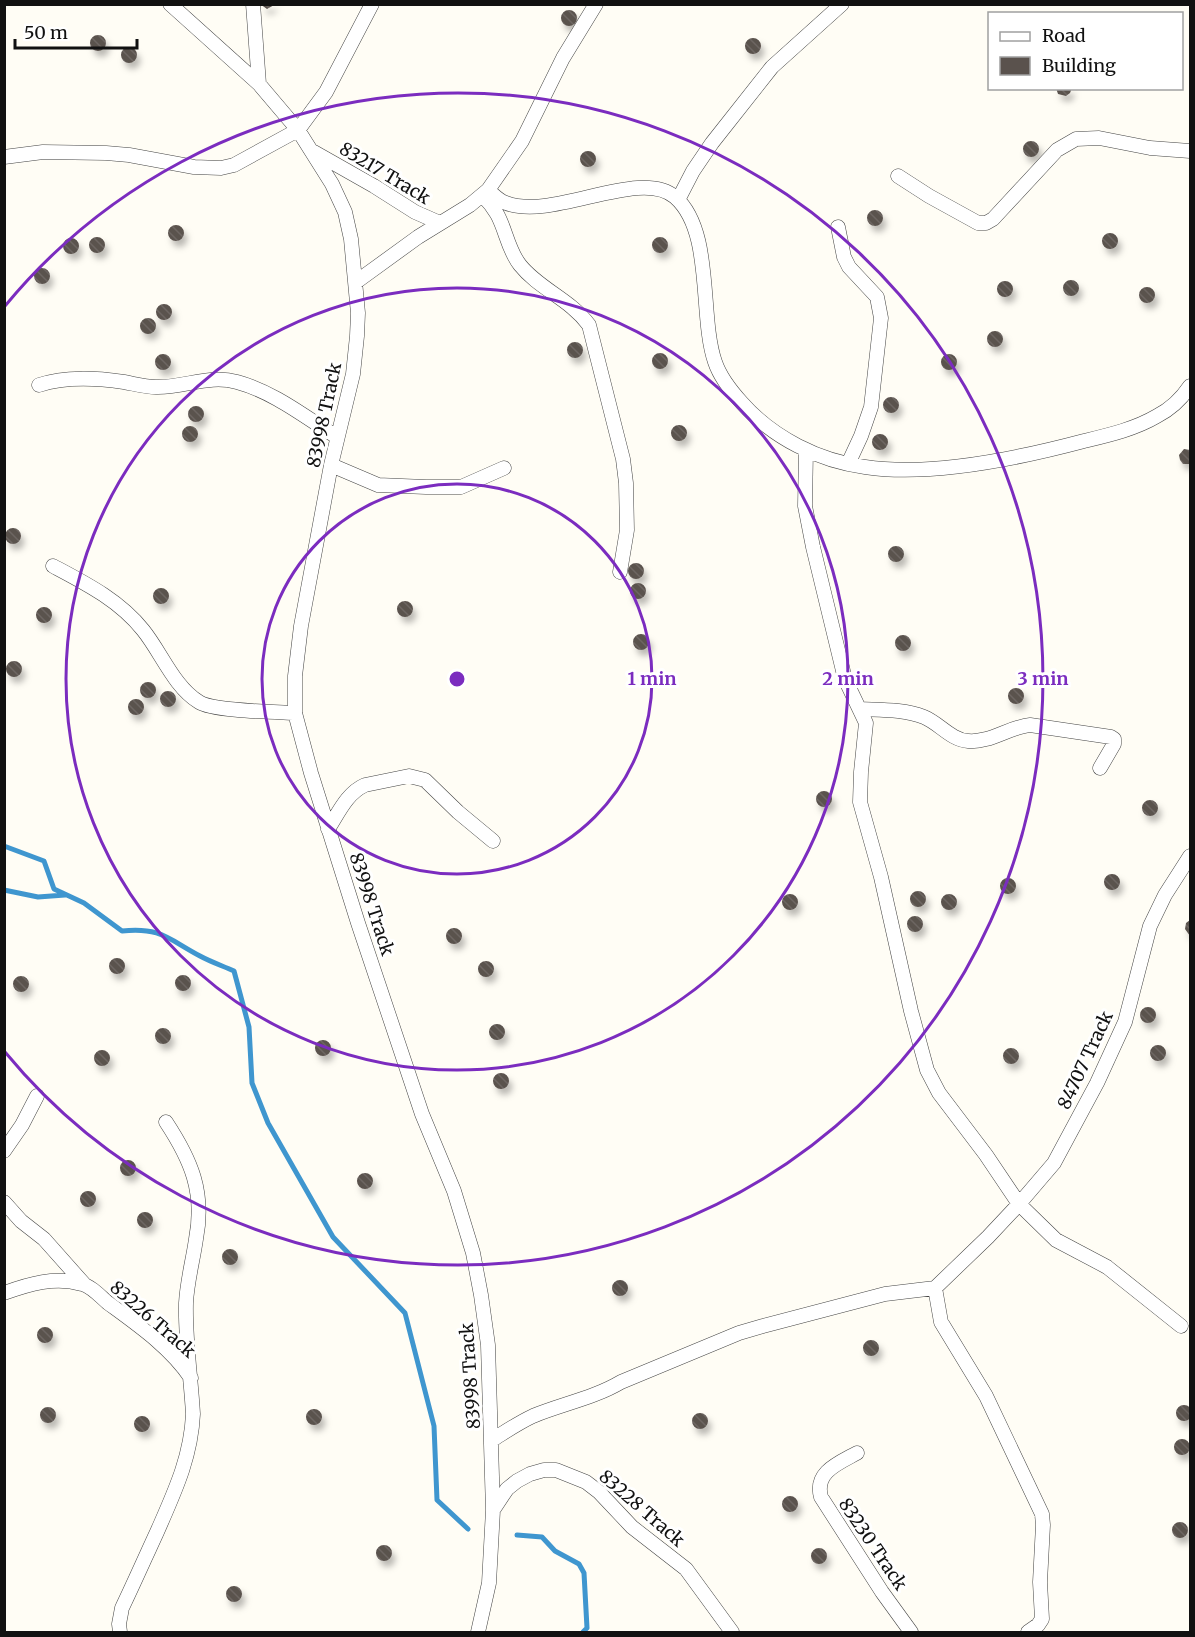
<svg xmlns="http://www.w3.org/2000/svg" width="1195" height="1637" font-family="Merriweather,serif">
<defs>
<pattern id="building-back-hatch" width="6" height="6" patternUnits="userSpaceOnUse" patternTransform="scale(1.5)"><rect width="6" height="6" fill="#5a524d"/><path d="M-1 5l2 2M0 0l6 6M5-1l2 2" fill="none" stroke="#6d6662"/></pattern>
<filter id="shadow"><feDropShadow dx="3.5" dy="6" stdDeviation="3" flood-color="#0004"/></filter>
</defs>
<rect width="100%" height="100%" fill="#fffdf5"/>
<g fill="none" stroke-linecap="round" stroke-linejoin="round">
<path stroke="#3f96cf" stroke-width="5" d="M4 846 44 861 54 889 84 903 122 931C161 927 168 939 200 956 211 962 223 966 234 971L249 1027 252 1083 268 1123 333 1237 405 1313 434 1426 437 1500 468 1529
M4 890 38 897 65 895
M517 1535 542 1537 555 1551 579 1564 584 1573 587 1628 583 1632"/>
</g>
<path fill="url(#building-back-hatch)" filter="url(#shadow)" d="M260 4H276L267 9Z
M561 18a8 8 0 1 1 16 0a8 8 0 1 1-16 0Z
M90 43a8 8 0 1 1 16 0a8 8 0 1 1-16 0Z
M745 46a8 8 0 1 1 16 0a8 8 0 1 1-16 0Z
M121 55a8 8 0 1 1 16 0a8 8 0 1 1-16 0Z
M1056 88H1072L1070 93 1066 96 1058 94Z
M1023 149a8 8 0 1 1 16 0a8 8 0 1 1-16 0Z
M580 159a8 8 0 1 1 16 0a8 8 0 1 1-16 0Z
M867 218a8 8 0 1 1 16 0a8 8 0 1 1-16 0Z
M168 233a8 8 0 1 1 16 0a8 8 0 1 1-16 0Z
M1102 241a8 8 0 1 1 16 0a8 8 0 1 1-16 0Z
M89 245a8 8 0 1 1 16 0a8 8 0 1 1-16 0Z
M652 245a8 8 0 1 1 16 0a8 8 0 1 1-16 0Z
M63 246a8 8 0 1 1 16 0a8 8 0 1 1-16 0Z
M34 276a8 8 0 1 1 16 0a8 8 0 1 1-16 0Z
M1063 288a8 8 0 1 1 16 0a8 8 0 1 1-16 0Z
M997 289a8 8 0 1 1 16 0a8 8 0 1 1-16 0Z
M1139 295a8 8 0 1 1 16 0a8 8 0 1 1-16 0Z
M156 312a8 8 0 1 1 16 0a8 8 0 1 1-16 0Z
M140 326a8 8 0 1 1 16 0a8 8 0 1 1-16 0Z
M987 339a8 8 0 1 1 16 0a8 8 0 1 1-16 0Z
M567 350a8 8 0 1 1 16 0a8 8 0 1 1-16 0Z
M652 361a8 8 0 1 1 16 0a8 8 0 1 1-16 0Z
M941 362a8 8 0 1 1 16 0a8 8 0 1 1-16 0Z
M155 362a8 8 0 1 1 16 0a8 8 0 1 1-16 0Z
M883 405a8 8 0 1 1 16 0a8 8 0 1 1-16 0Z
M188 414a8 8 0 1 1 16 0a8 8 0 1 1-16 0Z
M671 433a8 8 0 1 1 16 0a8 8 0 1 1-16 0Z
M182 434a8 8 0 1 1 16 0a8 8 0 1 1-16 0Z
M872 442a8 8 0 1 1 16 0a8 8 0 1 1-16 0Z
M1184 449 1190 450V464H1183L1180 460 1179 455Z
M5 536a8 8 0 1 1 16 0a8 8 0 1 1-16 0Z
M888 554a8 8 0 1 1 16 0a8 8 0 1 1-16 0Z
M628 571a8 8 0 1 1 16 0a8 8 0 1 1-16 0Z
M630 591a8 8 0 1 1 16 0a8 8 0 1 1-16 0Z
M153 596a8 8 0 1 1 16 0a8 8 0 1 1-16 0Z
M397 609a8 8 0 1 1 16 0a8 8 0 1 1-16 0Z
M36 615a8 8 0 1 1 16 0a8 8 0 1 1-16 0Z
M633 642a8 8 0 1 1 16 0a8 8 0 1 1-16 0Z
M895 643a8 8 0 1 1 16 0a8 8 0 1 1-16 0Z
M6 669a8 8 0 1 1 16 0a8 8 0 1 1-16 0Z
M140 690a8 8 0 1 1 16 0a8 8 0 1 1-16 0Z
M1008 696a8 8 0 1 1 16 0a8 8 0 1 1-16 0Z
M160 699a8 8 0 1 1 16 0a8 8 0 1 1-16 0Z
M128 707a8 8 0 1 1 16 0a8 8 0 1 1-16 0Z
M816 799a8 8 0 1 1 16 0a8 8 0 1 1-16 0Z
M1142 808a8 8 0 1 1 16 0a8 8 0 1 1-16 0Z
M1104 882a8 8 0 1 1 16 0a8 8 0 1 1-16 0Z
M1000 886a8 8 0 1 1 16 0a8 8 0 1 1-16 0Z
M910 899a8 8 0 1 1 16 0a8 8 0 1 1-16 0Z
M782 902a8 8 0 1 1 16 0a8 8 0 1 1-16 0Z
M941 902a8 8 0 1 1 16 0a8 8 0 1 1-16 0Z
M907 924a8 8 0 1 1 16 0a8 8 0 1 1-16 0Z
M1190 920V936L1185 929 1186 923Z
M446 936a8 8 0 1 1 16 0a8 8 0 1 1-16 0Z
M109 966a8 8 0 1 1 16 0a8 8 0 1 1-16 0Z
M478 969a8 8 0 1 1 16 0a8 8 0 1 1-16 0Z
M175 983a8 8 0 1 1 16 0a8 8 0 1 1-16 0Z
M13 984a8 8 0 1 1 16 0a8 8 0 1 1-16 0Z
M1140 1015a8 8 0 1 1 16 0a8 8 0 1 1-16 0Z
M489 1032a8 8 0 1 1 16 0a8 8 0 1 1-16 0Z
M155 1036a8 8 0 1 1 16 0a8 8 0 1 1-16 0Z
M315 1048a8 8 0 1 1 16 0a8 8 0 1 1-16 0Z
M1150 1053a8 8 0 1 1 16 0a8 8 0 1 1-16 0Z
M1003 1056a8 8 0 1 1 16 0a8 8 0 1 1-16 0Z
M94 1058a8 8 0 1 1 16 0a8 8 0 1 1-16 0Z
M493 1081a8 8 0 1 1 16 0a8 8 0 1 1-16 0Z
M120 1168a8 8 0 1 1 16 0a8 8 0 1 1-16 0Z
M357 1181a8 8 0 1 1 16 0a8 8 0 1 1-16 0Z
M80 1199a8 8 0 1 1 16 0a8 8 0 1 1-16 0Z
M137 1220a8 8 0 1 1 16 0a8 8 0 1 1-16 0Z
M222 1257a8 8 0 1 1 16 0a8 8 0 1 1-16 0Z
M612 1288a8 8 0 1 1 16 0a8 8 0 1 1-16 0Z
M37 1335a8 8 0 1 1 16 0a8 8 0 1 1-16 0Z
M863 1348a8 8 0 1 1 16 0a8 8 0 1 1-16 0Z
M1176 1413a8 8 0 1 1 16 0a8 8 0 1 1-16 0Z
M40 1415a8 8 0 1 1 16 0a8 8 0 1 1-16 0Z
M306 1417a8 8 0 1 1 16 0a8 8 0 1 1-16 0Z
M692 1421a8 8 0 1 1 16 0a8 8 0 1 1-16 0Z
M134 1424a8 8 0 1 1 16 0a8 8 0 1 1-16 0Z
M1174 1447a8 8 0 1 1 16 0a8 8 0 1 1-16 0Z
M782 1504a8 8 0 1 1 16 0a8 8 0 1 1-16 0Z
M1172 1530a8 8 0 1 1 16 0a8 8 0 1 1-16 0Z
M376 1553a8 8 0 1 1 16 0a8 8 0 1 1-16 0Z
M811 1556a8 8 0 1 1 16 0a8 8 0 1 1-16 0Z
M226 1594a8 8 0 1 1 16 0a8 8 0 1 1-16 0Z"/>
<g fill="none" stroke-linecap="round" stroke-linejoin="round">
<defs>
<path id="street" d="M170 4 259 84 298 130 332 184 345 212 351 239 358 313 357 336 353 374 331 465 301 626 295 676V713L311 773 358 923 422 1114 454 1191 473 1253 481 1295 488 1345 493 1510 489 1583 478 1632
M253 4 259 84
M314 152 374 186 415 212 440 223
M4 157 43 152 106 153 129 155 194 167 221 168 234 165 298 130 326 92 372 4
M898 176 929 196 978 223H986L993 219 1057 150 1076 139 1099 138 1150 148 1190 151
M488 190C494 195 499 201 506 203 553 221 640 167 675 197 714 231 699 316 715 362 720 377 731 391 742 403 773 438 819 461 865 467 930 477 1020 458 1084 441 1109 435 1135 429 1157 416 1171 409 1182 398 1190 386
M483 196C488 201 493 207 497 214 506 230 508 250 520 265 539 289 570 299 589 325L623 459 626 483 627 530 620 572
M678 200 693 171 712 143 772 67 842 4
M838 227 844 257 849 267 877 297 881 318 871 407 861 436 848 464
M356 282 418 237 470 205 488 190 522 141 563 58 596 4
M39 385C66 376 96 378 124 382 135 384 145 387 156 387 184 388 209 374 237 382 274 392 305 417 337 437
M331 465 378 485 426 487H461L504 468
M53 566C85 583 119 600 143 630 161 652 174 687 199 702 212 711 276 712 295 713
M860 709C881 710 904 709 924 717 939 723 951 740 968 741 990 743 1009 727 1030 725L1111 737 1114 739V744L1100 768
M328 829C339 812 347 793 365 785L409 776 425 780 458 812 493 841
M4 1151 22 1125 37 1096
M4 1202 21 1221 44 1239 84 1284
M935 1288 941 1322 986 1396 1042 1514 1043 1525 1040 1582 1042 1619 1038 1625 1028 1632
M4 1293C29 1284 55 1276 82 1284 91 1286 101 1297 108 1303 138 1325 170 1347 191 1378
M1181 1326 1107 1267 1056 1240 1019 1204 1054 1163 1097 1083 1125 1022 1150 926 1165 895 1190 856
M492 1440C505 1432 518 1423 533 1416 562 1404 594 1398 621 1382L739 1333 763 1326 885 1294 935 1288 988 1237 1019 1204 986 1155 939 1093 927 1070 911 1011 881 877 860 802 861 772 866 723 845 679 813 547 805 506 806 450
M857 1453C839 1463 814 1472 821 1497L882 1592 911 1632
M493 1510 507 1489 517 1481 530 1474 544 1470H556L586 1482 599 1492 632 1527 686 1569 732 1632
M120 1632 119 1624 122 1608C134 1583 145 1558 157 1532 174 1493 191 1458 193 1414 191 1378 185 1340 186 1303 187 1282 193 1260 196 1239 205 1192 191 1160 166 1122"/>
</defs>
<use href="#street" stroke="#444" stroke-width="15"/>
<use href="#street" stroke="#fff" stroke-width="14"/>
</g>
<g fill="none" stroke="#7b2cbf" stroke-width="3">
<circle cx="457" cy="679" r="195"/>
<circle cx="457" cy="679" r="391"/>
<path d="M5 306A586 586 0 1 1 5 1052"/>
</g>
<g text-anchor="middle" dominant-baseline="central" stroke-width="6" stroke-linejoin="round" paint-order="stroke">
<g font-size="18" fill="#111" stroke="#fff">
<text transform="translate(385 173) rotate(31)">83217 Track</text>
<text transform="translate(324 415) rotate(-78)">83998 Track</text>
<text transform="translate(372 904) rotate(72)">83998 Track</text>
<text transform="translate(1085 1060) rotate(-65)">84707 Track</text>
<text transform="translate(153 1319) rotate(41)">83226 Track</text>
<text transform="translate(470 1376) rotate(-94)">83998 Track</text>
<text transform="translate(642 1508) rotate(41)">83228 Track</text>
<text transform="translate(873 1544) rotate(56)">83230 Track</text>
</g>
</g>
<circle cx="457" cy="679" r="9" fill="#7b2cbf" stroke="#fff" stroke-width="3"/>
<g font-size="18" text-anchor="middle" font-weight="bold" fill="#7b2cbf" stroke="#fff" stroke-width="6" stroke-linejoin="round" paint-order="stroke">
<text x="652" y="685">1 min</text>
<text x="848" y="685">2 min</text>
<text x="1043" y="685">3 min</text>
</g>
<rect width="1195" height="1637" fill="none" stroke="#111111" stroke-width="12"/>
<rect x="988" y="12" width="195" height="78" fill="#ffffff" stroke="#a0a0a0" stroke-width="1.5"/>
<rect x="1000" y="32" width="30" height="9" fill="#ffffff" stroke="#a0a0a0" stroke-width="1.5"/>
<text x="1042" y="42" font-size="18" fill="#111111">Road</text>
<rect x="1000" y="57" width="30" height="18" fill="#5a524d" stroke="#a0a0a0" stroke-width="1.5"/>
<text x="1042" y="72" font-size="18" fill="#111111">Building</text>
<path d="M15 39v9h122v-9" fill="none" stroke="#111111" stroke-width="3"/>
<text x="24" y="39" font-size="18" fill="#111111" stroke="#ffffff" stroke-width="4.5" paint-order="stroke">50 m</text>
</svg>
